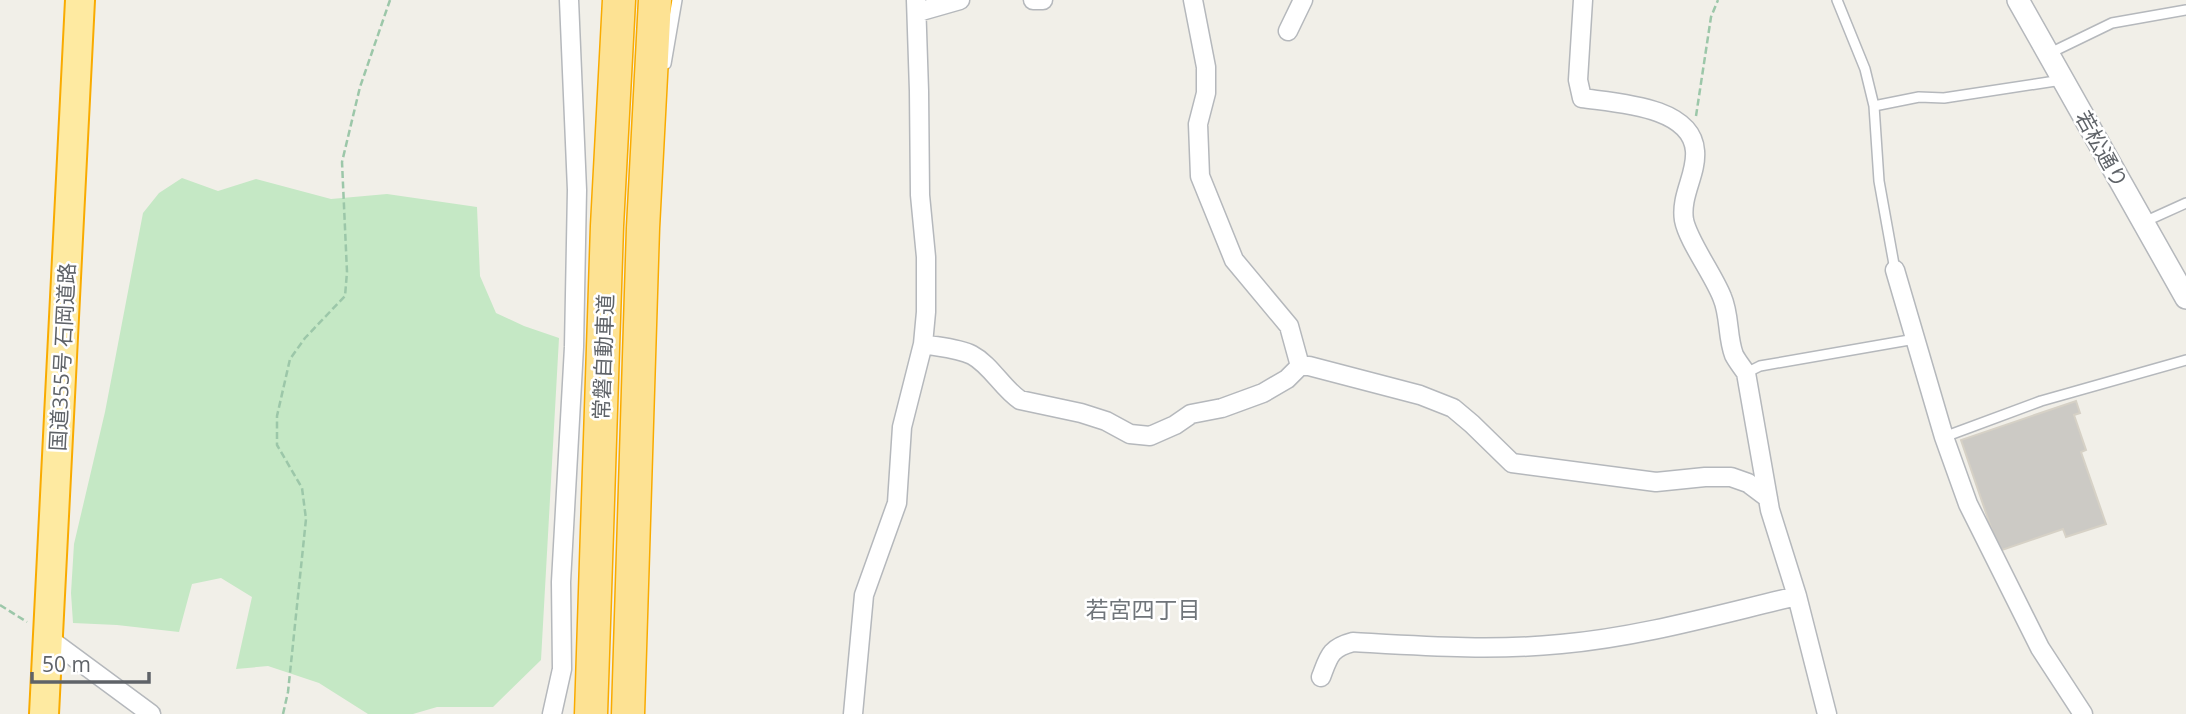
<svg xmlns="http://www.w3.org/2000/svg" width="2186" height="714" font-family="'Open Sans','Noto Sans JP',sans-serif">
<rect width="100%" height="100%" fill="#f1efe8"/>
<path fill="#c5e8c5" d="M182 178 218 191 256 179 331 199 387 194 477 207 480 276 496 313 524 326 559 338 541 660 493 707H437L413 714H368L319 683 268 666 236 669 252 597 221 578 192 584 179 632 117 625 73 623 71 593 74 544 105 412 143 213 159 193Z"/>
<path fill="#cccac5" stroke="#d6d1c6" stroke-width="2" d="M2076 401 2080 413 2074 415 2086 450 2081 452 2106 524 2066 537 2063 529 1999 551 1961 440Z"/>
<g fill="none" stroke-linecap="round" stroke-linejoin="round">
<defs>
<path id="service" d="M1837 0 1865 69 1874 106 1879 181 1895 270
M2048 54 2112 23 2186 10
M666 64 677 0
M1874 106 1919 97 1944 98 2062 80
M2144 222 2186 203
M1746 373 1760 366 1915 339
M1944 437 2041 401 2186 360"/>
<path id="minor" d="M1033 0H1043
M1193 0 1206 67V93L1198 124 1200 176 1234 260 1289 326 1300 366
M1583 0 1578 80 1582 98C1616 103 1692 106 1695 151 1697 174 1680 196 1684 220 1688 241 1713 274 1722 297 1730 315 1727 337 1734 355 1737 361 1742 367 1746 373L1770 510 1797 596 1827 714
M918 12 960 0
M1288 31 1303 0
M1895 270 1944 437 1968 504 2040 648 2083 714
M923 344C938 347 958 348 972 355 991 365 1002 388 1020 400L1081 413 1106 421 1130 434 1150 436 1175 425 1191 414 1222 408 1263 393 1287 379 1300 366H1309L1420 395 1453 408 1472 424 1512 463 1656 482 1705 477H1731L1748 483 1768 498
M48 638 151 714
M1321 677C1329 656 1330 648 1353 642 1423 646 1491 651 1561 644 1641 637 1720 614 1797 596
M552 714 562 669 561 582 574 347 577 190 569 0
M853 714 864 595 897 503 902 427 923 344 926 312V257L920 195 919 91 916 0"/>
<path id="tertiary" d="M2018 0 2186 298"/>
<path id="trunk" d="M44 714 80 0"/>
<path id="motorway" d="M591 714 607 226 619 0
M628 714 643 228 655 0"/>
</defs>
<use href="#service" stroke="#b5b8bc" stroke-width="12"/>
<use href="#minor" stroke="#b5b8bc" stroke-width="21"/>
<use href="#tertiary" stroke="#b5b8bc" stroke-width="24"/>
<use href="#trunk" stroke="#f9ab00" stroke-width="32"/>
<use href="#motorway" stroke="#f9ab00" stroke-width="35"/>
<path stroke="#9cc7a9" stroke-width="2.5" stroke-dasharray="7 3.5" stroke-linecap="butt" d="M1696 116 1711 17 1718 0
M0 605 27 622
M283 714 288 692 306 519 302 488 277 445V416L290 359 305 338 345 296 347 272 342 162 360 87 390 0"/>
<use href="#service" stroke="#fff" stroke-width="9"/>
<use href="#minor" stroke="#fff" stroke-width="18"/>
<use href="#tertiary" stroke="#fff" stroke-width="21"/>
<use href="#trunk" stroke="#feeaa1" stroke-width="28"/>
<use href="#motorway" stroke="#fde293" stroke-width="32"/>
</g>
<g text-anchor="middle" dominant-baseline="central" stroke-width="5" stroke-linejoin="round" paint-order="stroke">
<g font-size="21" fill="#5f6368" stroke="#fff">
<text transform="translate(2102 149) rotate(61)">若松通り</text>
<text transform="translate(62 357) rotate(-87)">国道355号 石岡道路</text>
<text transform="translate(603 357) rotate(-88)">常磐自動車道</text>
</g>
<g font-size="23" fill="#70757a" stroke="#fff">
<text x="1143" y="609">若宮四丁目</text>
</g>
</g>
<path d="M32 672v10h117v-10" fill="none" stroke="#5f6368" stroke-width="3.5"/>
<text x="42" y="672" font-size="21" fill="#5f6368" stroke="#ffffff" stroke-width="5" paint-order="stroke">50 m</text>
</svg>
